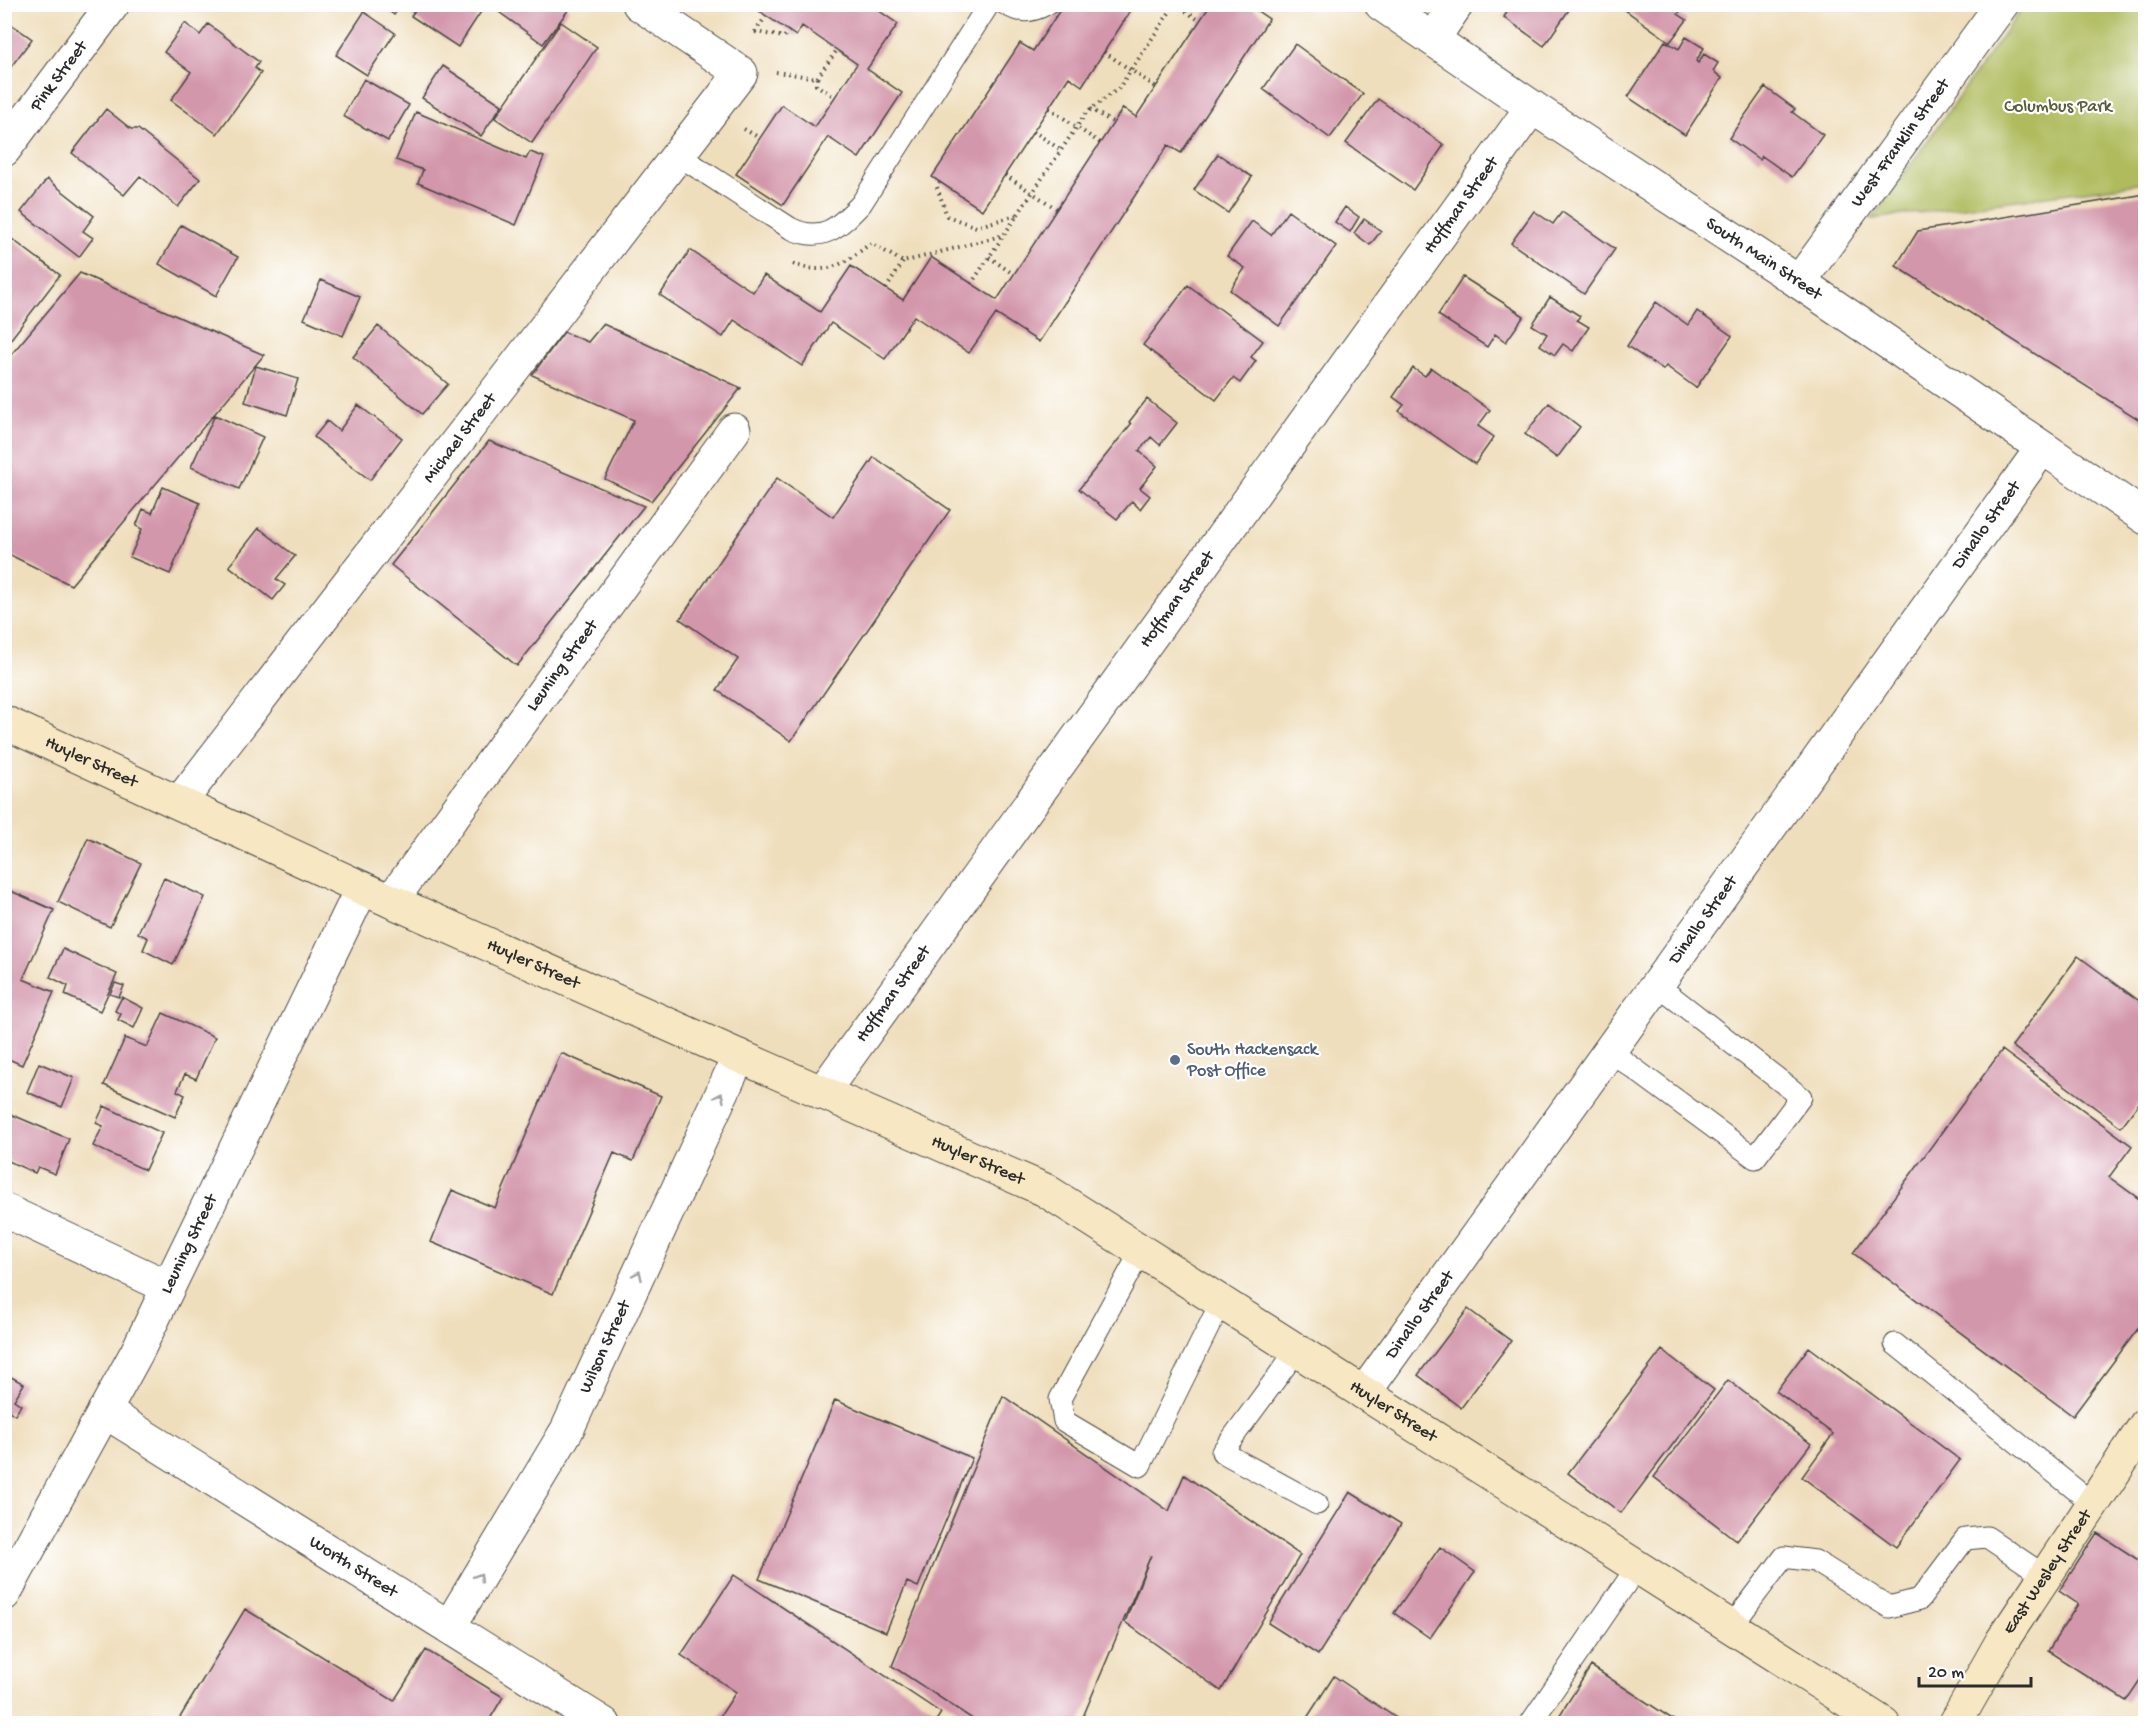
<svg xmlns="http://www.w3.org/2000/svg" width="2150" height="1728" font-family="'Gochi Hand',sans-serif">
<rect width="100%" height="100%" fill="#fff"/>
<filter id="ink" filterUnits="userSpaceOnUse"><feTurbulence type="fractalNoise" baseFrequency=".0167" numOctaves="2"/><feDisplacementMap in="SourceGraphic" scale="12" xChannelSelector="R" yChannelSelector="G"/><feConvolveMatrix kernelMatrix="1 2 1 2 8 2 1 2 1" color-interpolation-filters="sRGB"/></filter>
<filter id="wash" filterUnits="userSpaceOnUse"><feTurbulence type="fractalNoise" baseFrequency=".008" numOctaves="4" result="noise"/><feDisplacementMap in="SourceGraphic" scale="24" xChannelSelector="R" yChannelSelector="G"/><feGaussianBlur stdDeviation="1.35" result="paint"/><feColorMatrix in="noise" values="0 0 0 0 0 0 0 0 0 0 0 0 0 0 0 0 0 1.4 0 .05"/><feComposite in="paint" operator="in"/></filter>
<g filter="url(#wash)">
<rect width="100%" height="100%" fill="#efdebc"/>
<path fill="#afbb5d" stroke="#6d7344" stroke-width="1.5" d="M2024 5H2145V183L1872 219Z"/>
<g id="blocks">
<path fill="#d397ab" d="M380 4H402L394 15Z
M419 4H486L458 47 411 16Z
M505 4H563L569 9 543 44 499 12Z
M749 4H869L898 24 867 69 902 93 859 158 828 137 783 205 736 174 782 105 815 127 857 64 802 26 796 36Z
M1064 4H1135L1082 86 1069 77 982 210 932 177 1020 43 1033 51Z
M1211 4H1247L1269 19 1181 153 1168 145 1039 342 996 314 969 353 914 316 885 359 831 323 802 366 734 320 723 337 660 295 690 250 753 292 764 275 820 312 851 266 903 300 931 257 997 300 1123 108 1136 117Z
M1512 4H1573L1544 46 1504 17Z
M1623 4H1685L1678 14 1687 20 1670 42 1621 7Z
M364 12 395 33 367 75 336 55Z
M4 19 32 39 4 76Z
M561 22 597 47 532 143 495 118Z
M185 23 200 35 208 24 259 62 255 68 261 73 217 134 171 100 191 72 164 52Z
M1686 37 1704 48 1696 61 1698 63 1704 54 1718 63 1713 71 1722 78 1685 135 1628 97 1665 41 1679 49Z
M1295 44 1363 94 1330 138 1263 89Z
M443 66 502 105 481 136 422 98Z
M364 79 409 105 388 141 343 116Z
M1765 87 1795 109 1792 112 1823 135 1792 177 1762 156 1760 160 1729 138Z
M1378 99 1444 145 1413 190 1346 143Z
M106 109 131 129H138L200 179 178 207 140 176 124 195 72 153Z
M416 112 526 159 530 152 544 157 516 225 418 183 423 170 396 160Z
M1218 154 1252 177 1228 213 1194 190Z
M47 179 94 216 83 231 93 238 79 257 21 212Z
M2146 194V424L1896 266 1918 231Z
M1345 207 1359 217 1350 232 1335 222Z
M1288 211 1336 246 1279 326 1230 290 1245 268 1227 256 1252 221 1271 235Z
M1534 211 1553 224 1562 212 1615 249 1584 294 1511 243Z
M1364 219 1381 231 1370 245 1354 233Z
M181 225 238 257 216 296 159 264Z
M4 233 60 275 4 348Z
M80 273 264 355 71 585 4 552V363Z
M1463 277 1524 316 1506 342 1495 334 1487 347 1438 315Z
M321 280 360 297 343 336 304 319Z
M1188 285 1263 341 1251 357 1256 361 1240 383 1233 378 1216 400 1143 345Z
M1550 297 1580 316 1577 320 1589 327 1573 351 1563 344 1555 355 1540 345 1547 334 1532 325Z
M1656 302 1688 325 1697 311 1732 336 1696 388 1666 366 1663 370 1627 346Z
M603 324 741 388 651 501 605 479 634 420 532 375 564 332 588 342Z
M378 326 448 384 422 414 353 357Z
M256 366 298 379 287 415 245 402Z
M1413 368 1425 376 1431 368 1490 410 1478 426 1494 437 1475 464 1399 411 1404 405 1393 397Z
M1147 399 1177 423 1160 445 1151 437 1139 451 1157 466 1140 488 1150 496 1140 509 1132 501 1117 519 1079 489 1131 424 1129 422Z
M1549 403 1580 427 1557 458 1525 434Z
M358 405 402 438 370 480 314 437 327 421 339 431Z
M215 415 263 437 239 489 191 467Z
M489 441 644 506 517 666 391 565Z
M874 457 950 510 791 741 717 690 738 659 680 619 777 478 833 517Z
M163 487 200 503 170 574 130 557 142 529 136 526 143 509 152 513Z
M259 528 295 556 276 579 285 585 273 600 229 566Z
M88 838 141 863 110 927 58 902Z
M164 878 205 897 173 965 143 950 148 938 138 933Z
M4 888 54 910 23 979 54 992 22 1065 4 1057Z
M63 949 117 974 100 1011 65 995 68 986 50 977Z
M2078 956 2146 1006V1094L2121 1127 2012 1046Z
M115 983 124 986 119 997 110 994Z
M122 997 143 1008 134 1028 118 1020 121 1014 115 1011Z
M163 1013 215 1037 196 1079 185 1074 177 1091 185 1095 175 1117 104 1085 125 1038 147 1047Z
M2002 1050 2132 1146 2109 1177 2146 1204V1318L2073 1416 1853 1253Z
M561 1053 661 1096 633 1161 614 1153 553 1294 431 1242 452 1190 495 1208Z
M39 1063 74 1078 62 1107 27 1092Z
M104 1106 162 1133 145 1170 93 1146 103 1126 96 1123Z
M8 1113 69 1139 55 1174 38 1167 35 1173 6 1160 9 1152 4 1150V1121Z
M1468 1309 1511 1341 1461 1408 1418 1375Z
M1809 1347 1960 1460 1896 1547 1802 1477 1833 1434 1776 1391Z
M1662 1350 1714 1390 1621 1513 1568 1473Z
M4 1373 24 1384 14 1400 21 1405 15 1415 9 1411 4 1418Z
M1728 1380 1811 1444 1737 1541 1654 1477Z
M1003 1396 1169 1511 1184 1475 1300 1555 1221 1691 1125 1622 1151 1555 1080 1724H980L892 1666Z
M835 1400 972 1458 918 1587 907 1582 886 1632 759 1579Z
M1350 1492 1401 1524 1318 1655 1268 1623Z
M2097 1533 2146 1565V1671L2126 1701 2048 1651 2078 1604 2059 1591Z
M1440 1547 1475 1572 1430 1638 1394 1613Z
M734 1575 941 1713 934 1724H715L736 1692 681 1655Z
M245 1609 394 1701 426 1650 503 1697 487 1724H176Z
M1591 1666 1680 1724H1554Z
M1334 1676 1405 1724H1303Z"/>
</g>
</g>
<g filter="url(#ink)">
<use href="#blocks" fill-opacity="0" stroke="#484641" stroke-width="1.5"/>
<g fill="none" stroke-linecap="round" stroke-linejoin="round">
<defs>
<path id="lane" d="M1005 4C1020 14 1032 12 1047 4
M678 155 790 228C822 244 839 227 861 204L989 4
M1610 1051 1755 1158 1801 1097 1657 985
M1141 1251 1060 1399 1064 1421 1140 1466 1221 1302
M1895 1344 2092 1503
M1297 1350 1222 1452 1317 1504
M1731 1627 1784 1557 1815 1561 1889 1607 1920 1599 1965 1539 1987 1537 2045 1576
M1530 1724 1637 1567"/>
<g id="street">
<path id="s1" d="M1381 4 1532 107 1799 282 2146 518"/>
<path d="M1433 39 1457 4"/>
<path id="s2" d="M4 150 113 4"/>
<path id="s3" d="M1799 282 2002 4"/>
<path id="s4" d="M180 802 741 73 639 4"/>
<path id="s5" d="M391 901 734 430"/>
<path id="s6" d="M822 1093 1532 107"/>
<path d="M4 1210 168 1287"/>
<path id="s7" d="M1364 1393 2042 448"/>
<path id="s8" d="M104 1411 604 1724"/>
<path id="s9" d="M4 1594 137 1352 362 888"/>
<path id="s10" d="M449 1627 567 1430 739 1056"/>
</g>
<g id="secondary">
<path id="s11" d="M4 722 362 888 739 1056 1045 1190 1884 1724"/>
<path id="s12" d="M1955 1724 2002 1641 2146 1424"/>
</g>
</defs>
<use href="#lane" stroke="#484641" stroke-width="23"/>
<use href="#street" stroke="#484641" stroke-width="35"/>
<use href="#secondary" stroke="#484641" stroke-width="35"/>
<path stroke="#484641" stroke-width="4" stroke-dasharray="1.5 4.5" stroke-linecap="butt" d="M1176 4 1200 21
M755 32 784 37 789 31
M755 32 766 16
M1104 52 1156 87
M776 72 817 78 837 50
M817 78 816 85 835 97
M1049 108 1100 143
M1090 109 1114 123
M744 129 760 138
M1033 131 1061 150
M1005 175 1057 209
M940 182 937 187 947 216 976 227 1017 215
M989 257 1013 274
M793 264C828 277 845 263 871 243L903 262 1004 235
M971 284 1086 113 1119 88 1175 4
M886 289 903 262"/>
<use href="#lane" stroke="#fff" stroke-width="21"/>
<use href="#street" stroke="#fff" stroke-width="33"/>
<use href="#secondary" stroke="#f7e8c3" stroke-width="33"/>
</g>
<defs><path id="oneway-chevron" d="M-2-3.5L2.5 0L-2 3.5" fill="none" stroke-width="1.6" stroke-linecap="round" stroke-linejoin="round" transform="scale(1.5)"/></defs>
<g stroke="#a0a0a0">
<use href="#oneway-chevron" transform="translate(720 1097) rotate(-65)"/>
<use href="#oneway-chevron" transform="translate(638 1275) rotate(-65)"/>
<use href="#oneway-chevron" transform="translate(479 1577) rotate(-59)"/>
</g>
</g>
<circle fill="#5c6f8a" stroke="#fff" stroke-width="2" cx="1175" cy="1060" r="6"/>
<g text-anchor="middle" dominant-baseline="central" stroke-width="4.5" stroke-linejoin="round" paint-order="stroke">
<g font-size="18" fill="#2b2b2b" stroke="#fff">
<text stroke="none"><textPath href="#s2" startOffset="92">Pink Street</textPath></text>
<text stroke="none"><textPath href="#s3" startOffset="172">West Franklin Street</textPath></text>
<text stroke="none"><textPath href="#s6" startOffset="1094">Hoffman Street</textPath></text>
<text stroke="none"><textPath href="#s1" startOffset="460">South Main Street</textPath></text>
<text stroke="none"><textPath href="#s4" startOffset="459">Michael Street</textPath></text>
<text stroke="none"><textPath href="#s7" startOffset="1068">Dinallo Street</textPath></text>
<text stroke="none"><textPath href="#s6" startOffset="608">Hoffman Street</textPath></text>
<text stroke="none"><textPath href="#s5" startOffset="291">Leuning Street</textPath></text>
<text stroke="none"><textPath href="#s11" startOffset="96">Huyler Street</textPath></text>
<text stroke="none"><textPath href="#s7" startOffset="582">Dinallo Street</textPath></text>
<text stroke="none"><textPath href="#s11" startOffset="582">Huyler Street</textPath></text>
<text stroke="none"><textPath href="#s6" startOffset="122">Hoffman Street</textPath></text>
<text stroke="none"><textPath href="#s11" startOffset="1068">Huyler Street</textPath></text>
<text stroke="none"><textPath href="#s9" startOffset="396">Leuning Street</textPath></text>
<text stroke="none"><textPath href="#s7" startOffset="96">Dinallo Street</textPath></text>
<text stroke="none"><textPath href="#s10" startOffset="321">Wilson Street</textPath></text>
<text stroke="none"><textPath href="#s11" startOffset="1554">Huyler Street</textPath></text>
<text stroke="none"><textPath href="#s8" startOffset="294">Worth Street</textPath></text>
<text stroke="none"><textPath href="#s12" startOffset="178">East Wesley Street</textPath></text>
</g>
<g font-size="18" fill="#595d3c" stroke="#fff">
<text x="2058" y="107">Columbus Park</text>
</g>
<g font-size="18" fill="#4e5e75" stroke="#fff" text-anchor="start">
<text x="1187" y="1050">South Hackensack<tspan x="1187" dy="21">Post Office</tspan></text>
</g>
</g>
<rect width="2150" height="1728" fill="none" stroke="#fff" stroke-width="24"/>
<path d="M1919 1677v9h112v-9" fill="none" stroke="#2b2b2b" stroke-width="3"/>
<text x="1928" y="1677" font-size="18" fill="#2b2b2b" stroke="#ffffff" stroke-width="4.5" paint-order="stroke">20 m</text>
</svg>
